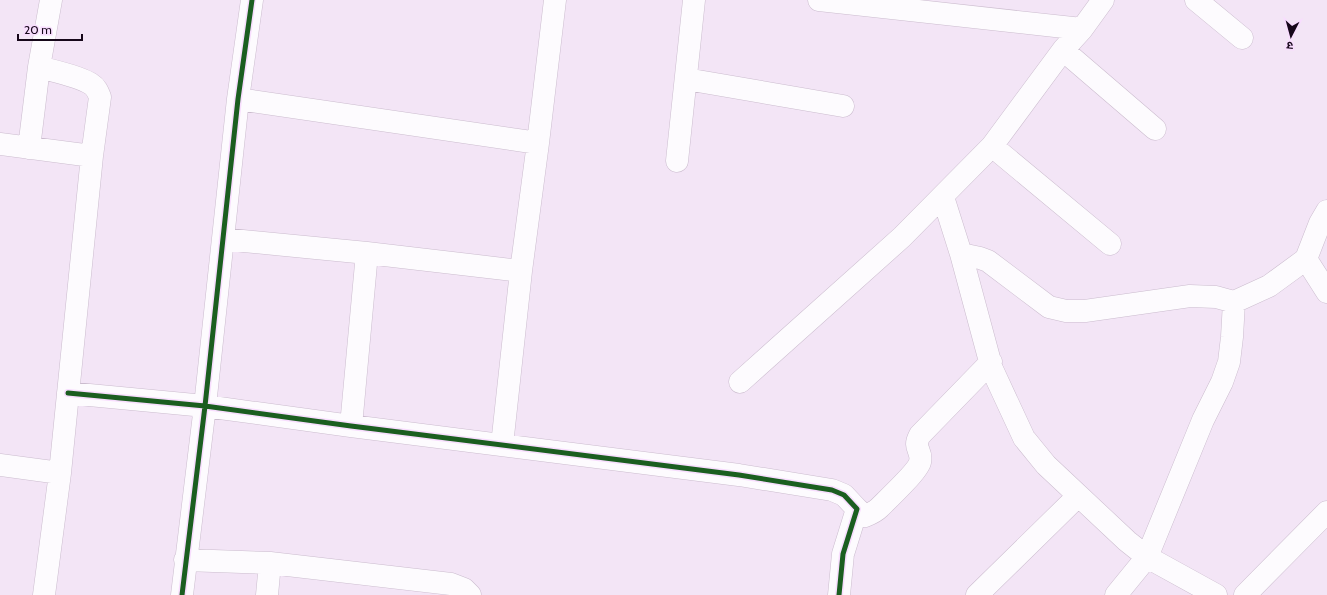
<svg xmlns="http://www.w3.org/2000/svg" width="1327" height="595" font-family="Cabin,'Noto Sans Devanagari',sans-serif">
<rect width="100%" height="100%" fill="#f3e5f6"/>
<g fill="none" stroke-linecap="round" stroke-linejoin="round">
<defs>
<path id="minor" d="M819 0 1082 29
M1196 0 1242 38
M1063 50 1155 129
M39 67C53 71 79 76 91 84 96 87 98 92 100 97L92 156 60 473 44 595
M686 79 843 106
M238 99 538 143
M0 144 92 156
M992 146 1110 244
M29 148 39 67 51 0
M677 161 694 0
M943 197 961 254 992 369 1024 438 1046 465 1127 541 1147 557 1216 595
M223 239 367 253 521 271
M961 254 980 258 988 261 1049 307 1066 311H1085L1190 296 1216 297 1234 302 1269 286 1306 259 1320 223 1327 211
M1306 259 1327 292
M740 382 902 237 992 146 1063 50 1082 29 1103 0
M68 393 205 406 351 426 739 475 832 490 844 495 857 509 843 554 839 595
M351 426 367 253
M502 445 521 271 538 143 555 0
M0 465 60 473
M857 509 865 516C870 514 875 512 879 508 887 500 918 471 920 462 923 450 912 449 920 435L991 362
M185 560 270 563 451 584 464 589 470 595
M182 595 205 406 238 99 252 0
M267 595 270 563
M977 595 1078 496
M1116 595 1147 557 1203 420 1222 382 1229 362 1232 337 1234 302
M1245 595 1327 512"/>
</defs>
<use href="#minor" stroke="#cbbcce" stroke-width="23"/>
<use href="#minor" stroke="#fdfbfe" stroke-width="22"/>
<defs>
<path id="cycleway" d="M68 393 205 406 351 426 739 475 832 490 844 495 857 509 843 554 839 595
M182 595 205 406 238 99 252 0"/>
</defs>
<use href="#cycleway" stroke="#f8ddfe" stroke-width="8"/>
<use href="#cycleway" stroke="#1b5e20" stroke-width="5"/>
</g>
<g transform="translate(1291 36) rotate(186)" stroke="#f8ddfe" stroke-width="3" paint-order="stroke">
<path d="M0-3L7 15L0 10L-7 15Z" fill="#16071a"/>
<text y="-6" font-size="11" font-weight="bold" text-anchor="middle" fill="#16071a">उ</text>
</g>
<path d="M18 34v6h64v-6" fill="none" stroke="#16071a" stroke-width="2"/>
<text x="24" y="34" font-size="12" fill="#16071a" stroke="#f8ddfe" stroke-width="3" paint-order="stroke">20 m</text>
</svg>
